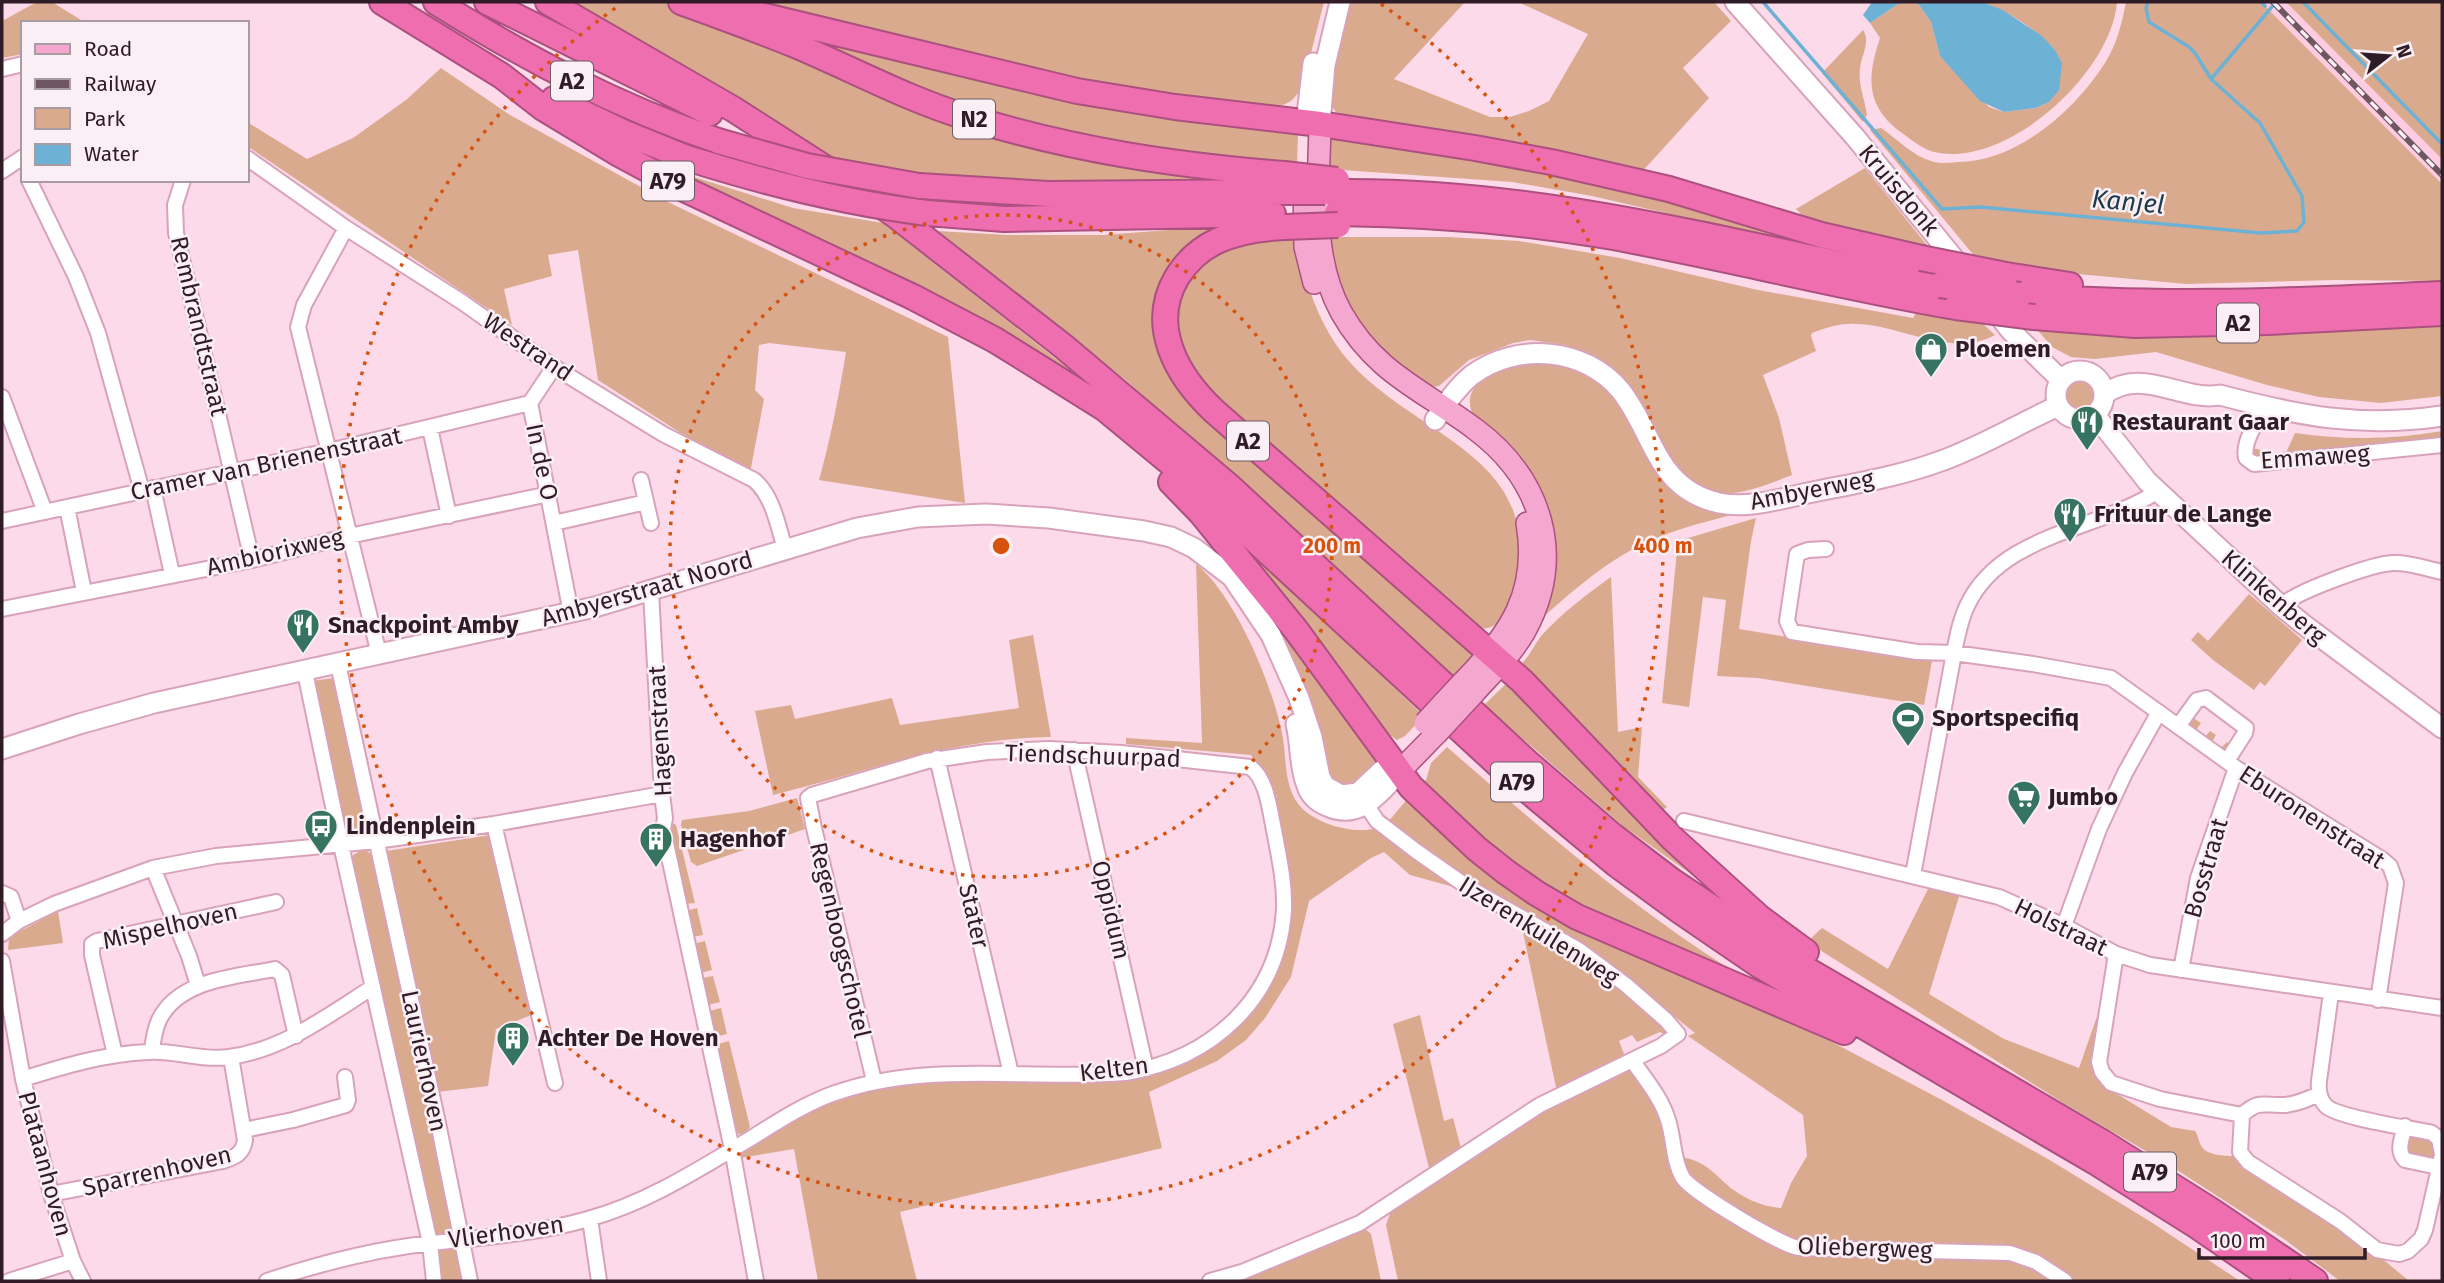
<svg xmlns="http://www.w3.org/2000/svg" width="2444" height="1283" font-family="'Fira Sans',sans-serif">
<rect width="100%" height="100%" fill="#fcdae9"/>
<path fill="#fecce1" d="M2261 2H2286L2384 100 2442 159V184Z"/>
<path fill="#daaa8e" d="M37 2H52L86 23H23V54L2 58V21Z
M564 2H666L707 15 875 86 1279 185 1036 184 928 177 839 166Z
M747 2H1324L1303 84C1296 99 1289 105 1273 107L1129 88 1060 75Z
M1345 2H1465L1394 79 1490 117H1510L1529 111 1549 101 1588 34 1518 2H1714L1731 21 1683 68 1709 98 1640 174 1344 119C1338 114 1333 110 1330 102 1323 82 1341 24 1345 2Z
M1912 2 1919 5 1931 22 1940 56 1989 107 2004 112 2036 108 2049 102 2055 50C2034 28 2010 12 1982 2H2117C2112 72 2007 169 1934 152 1922 149 1912 140 1902 133 1865 106 1867 77 1880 38L1870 23 1898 4Z
M2126 2H2261L2442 184V281L2335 280 2186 284 2023 269 1976 258 1870 130 1881 128C1896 138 1913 156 1931 161 1939 164 1949 163 1958 162 2018 161 2074 111 2105 63 2117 44 2122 23 2126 2Z
M2286 2H2442V159Z
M786 30 1298 133 1297 166 1129 148 995 116 911 86Z
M1863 30C1871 42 1861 56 1860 69 1858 85 1865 100 1867 115L1863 122 1822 73Z
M441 68 510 115 668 202 948 337 965 503 819 480C831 437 839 395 846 352L769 343 759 345 755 390 764 399 750 473 723 460 598 380 578 250 548 255 552 276 504 289 512 325 247 146V122L307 159 353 138 406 100Z
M1330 134 1668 196 1919 265 1800 244 1592 196 1512 182 1328 169Z
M1865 168 1930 249 1885 239 1803 216 1796 209Z
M672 170 793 208 883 223 1079 377 938 301Z
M1248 224 1186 258 1164 357 1462 638 1476 658 1455 680 1127 381 938 231 1007 235H1103Z
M1297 237C1304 277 1314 312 1337 346 1401 438 1554 448 1513 595 1508 612 1498 632 1478 628L1241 424 1188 367 1175 325 1180 293 1202 262 1237 243Z
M1322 237H1448L1519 241 1620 258 1758 290 1913 318 1916 313 1982 323 1995 335C1951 359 1900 324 1855 324 1840 323 1826 328 1812 333L1811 336 1816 351 1763 375 1779 418 1792 475C1771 483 1743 495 1721 493 1706 491 1693 482 1680 474L1584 353 1566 345 1530 340 1513 343 1469 360 1439 386 1432 387 1410 380 1345 310Z
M2442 324V396L2381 403 2319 397 2267 385 2156 352 2095 359 2071 357 2052 347 2035 327Z
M1522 362 1567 364 1597 379 1620 402 1653 463 1735 514C1700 523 1665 532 1633 549 1596 569 1565 598 1534 625L1549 533 1475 418C1455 385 1498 370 1522 362Z
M2064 395a16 16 0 1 1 32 0a16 16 0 1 1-32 0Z
M2442 431V439L2251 458 2252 448 2285 455 2295 433C2345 440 2393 440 2442 431Z
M1210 512 1424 716 1405 736 1397 740 1384 731Z
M1756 518 1751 541 1739 629 1932 661 1924 705 1758 678 1717 676 1726 600 1703 597 1689 707 1662 703 1678 541Z
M1196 564C1235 595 1272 684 1282 733 1287 756 1283 785 1299 805 1315 824 1354 835 1377 828L1394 844 1461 889 1410 875 1384 852 1371 858 1309 901 1291 977 1265 1018 1246 1040 1217 1061 1149 1092 1162 1148 900 1212 917 1281H818L794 1149 740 1158 739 1153 802 1113 885 1086 971 1081 1062 1083 1127 1080 1151 1075 1181 1062 1264 993 1283 955 1291 907 1283 848 1272 799 1277 797 1251 755 1126 744V738L1202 743Z
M1611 577 1618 732 1642 727 1638 777 1667 807 1663 810 1523 668V662C1531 654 1535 643 1542 635 1562 613 1587 594 1611 577Z
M1247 579 1373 745 1378 764 1357 787 1329 784Z
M2249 594 2302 640 2265 686 2260 682 2254 690 2213 660 2191 640 2198 632 2208 641Z
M1033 635 1051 737C954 738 866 772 773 795L755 711 791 705 795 719 892 698 900 725 1019 708 1009 640Z
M334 678 367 829 361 836 352 837 344 829 312 681Z
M1511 679 1749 915 1623 826 1484 705Z
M2192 717 2201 723 2196 730 2205 737 2210 731 2216 735 2212 742 2221 748 2227 742 2231 745 2223 751 2190 728 2188 723Z
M1447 747C1539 827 1630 906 1733 971L1554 896 1418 789 1426 780 1431 763Z
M797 798 805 829 697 866 691 862 681 825 682 820 749 811Z
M1408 798 1460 846 1741 1001 1832 1042 1942 1100 2048 1159 2151 1222 2240 1281H1398L1386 1225 1391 1210 1526 1121 1619 1072 1633 1068 1660 1101 1671 1157C1678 1158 1687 1157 1693 1160 1707 1165 1715 1174 1725 1183 1740 1197 1762 1207 1781 1208L1791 1183 1807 1156 1803 1115 1688 1036 1695 1033 1636 986 1424 852 1389 821Z
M671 822 676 825 695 903 684 904 668 826Z
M491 835 500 881 534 1014 496 1029 488 1086 437 1092 407 962 386 851Z
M361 850 367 851 374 857 453 1224 451 1232 445 1236 437 1234 432 1228 350 862 352 856Z
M1931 883 1961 890 1929 994 2004 1039 2079 1068 2101 1005 2094 1066 2104 1086 2171 1127 2195 1131C2199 1136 2198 1142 2202 1147 2208 1156 2227 1156 2236 1156L2379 1256 2409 1281H2340L2284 1239 2163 1161 2065 1104 1807 942 1822 928 1888 969Z
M697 908 703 935 692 937 686 911Z
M58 911 63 943 8 950 9 939 13 935Z
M1521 923C1574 954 1628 985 1667 1032L1665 1035 1660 1032 1637 1042 1632 1035 1619 1041 1626 1059 1557 1092Z
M705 941 712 970 701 973 693 944Z
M713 976 720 1002 708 1005 702 978Z
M721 1008 727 1034 714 1037 709 1011Z
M1420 1015 1444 1121 1453 1118 1462 1152 1430 1172 1393 1024Z
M729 1041 750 1127 744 1134H739L733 1129 715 1045Z
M2408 1134 2429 1136 2438 1145 2434 1161 2407 1156Z
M1362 1226 1371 1234 1381 1281H1228Z
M442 1247 455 1248 458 1253 464 1281H438L435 1256Z"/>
<path fill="#6db2d4" d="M1872 2H1982L2003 10 2042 36 2055 50 2062 63 2059 90 2049 102 2036 108 2004 112 1980 101 1940 56 1931 22 1919 5 1912 2 1898 4 1870 23 1863 15Z"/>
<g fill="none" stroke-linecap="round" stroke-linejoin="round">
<path stroke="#6db2d4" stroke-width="3.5" d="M1763 2 1942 209 1980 207 2261 233 2297 231 2304 222 2302 196 2260 123 2211 79 2276 2
M2148 2 2146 8 2149 22 2189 47 2195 53 2211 79
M2261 2 2265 6
M2303 2 2442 144"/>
<defs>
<path id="street" d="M2 69 23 64
M247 158 346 228 462 302 554 367 663 434 754 480C773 496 778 526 785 549
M2 171 23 157
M29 180 76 277 98 333 142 491
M183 180 175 205 176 233 252 560
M346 228 304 305 298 327 379 654
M554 367 530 403 571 613
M2 397 45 512
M2262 406C2258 423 2242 441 2246 458L2254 464 2442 445
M430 428 449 516
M641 480 651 523
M153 488 172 574
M67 507 84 592
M2 521 329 451 530 403
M554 523 646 502
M1826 549 1808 550 1797 554 1787 621 1792 632 1917 652 1954 653 2033 664 2111 678 2236 768 2383 860 2390 866 2396 883 2378 1000
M651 592 662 794 665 818 663 829 732 1149 756 1281
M2281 606C2297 591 2372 564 2393 563 2409 562 2427 569 2442 572
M2 609 252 560 349 536 549 494
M338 664 438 1123 470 1281
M305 672 341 845 430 1243 434 1281
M2179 725 2197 700 2206 698 2246 728 2245 733 2227 761
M1074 750 1146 1069
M937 758 1011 1074
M1684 821 1999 897 2064 926 2116 954 2150 965 2442 1008
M494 824 555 1083
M153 868 189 956 198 985
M1913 875 1954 653C1957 637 1960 621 1967 606 2001 533 2098 531 2158 491
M2 893 11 897 19 921
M2064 926 2099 829 2125 773 2159 712
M2 934 19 921 54 904 153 868 216 856 376 841 494 824 662 794
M2116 954 2099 1062 2102 1072 2111 1083 2160 1099 2242 1115
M2 961 23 1079 51 1194 73 1261 83 1281
M2181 970 2198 878 2236 768
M2331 993 2319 1081C2318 1091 2319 1099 2326 1106 2338 1118 2412 1128 2432 1133L2439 1139 2442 1154
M152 1051C153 1041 155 1029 159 1020 179 979 236 977 275 969L282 975 296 1036
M115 1055 92 955V944L97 941 276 902
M1632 1060C1645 1079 1661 1097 1668 1120 1674 1138 1673 1162 1683 1178 1692 1192 1782 1246 1799 1248L2010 1253 2036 1262 2065 1281
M23 1079C64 1066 104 1054 148 1052 175 1050 201 1061 229 1057 283 1050 327 1016 373 987
M2319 1094C2308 1099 2297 1104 2285 1105 2263 1106 2260 1099 2242 1115L2240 1152 2248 1162 2340 1221 2377 1250 2399 1254 2408 1251 2421 1239 2425 1230 2442 1155
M2405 1126C2402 1138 2396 1151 2405 1160L2438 1167
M244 1130 293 1120 346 1105 348 1100 345 1077
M51 1194 223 1161C235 1157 243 1154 245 1140L231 1057
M590 1219 599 1281
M9 1281 73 1261
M267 1281C321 1263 375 1249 432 1243 484 1237 537 1234 588 1219 647 1203 701 1168 753 1137 777 1122 800 1107 827 1096 923 1059 1025 1081 1125 1073 1211 1059 1278 1000 1284 910 1285 883 1279 857 1274 830 1270 812 1267 778 1250 767L1121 753 1049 749 987 752 927 761 812 795 808 798 814 828 874 1081
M1210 1281 1242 1272 1360 1223 1540 1105 1661 1046 1678 1034 1666 1020 1626 985 1579 950 1466 886 1416 851 1377 821 1361 797"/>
<path id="secondary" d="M1735 2 1855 137 1965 272
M1306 123 1313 63
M1320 124 1325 65 1340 2
M1992 307 2011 331 2061 380
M2056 395a24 24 0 1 1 48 0a24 24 0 1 1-48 0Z
M2105 394C2142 366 2182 402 2220 395 2299 416 2360 428 2442 416
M2095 415 2147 481 2281 606 2303 624 2442 728
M1435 420C1446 404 1456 388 1472 375 1517 342 1585 347 1621 391 1654 433 1656 489 1719 503 1748 509 1780 499 1808 493 1851 484 1897 477 1938 462 1979 448 2018 424 2058 406
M1296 724C1301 744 1299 765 1306 783 1309 794 1317 802 1327 806 1359 821 1380 793 1399 772
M2 749 79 724 154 703 595 607 857 528 918 517 986 514 1049 518 1144 531 1171 537 1194 548 1232 577 1271 635 1299 698 1312 737 1320 777 1325 786 1341 795 1358 793 1392 761"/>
<path id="primary" d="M1320 124C1319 187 1310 255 1341 312 1376 374 1422 389 1475 429 1542 479 1566 556 1525 631 1512 654 1492 673 1474 693
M1304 176 1305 247 1314 283
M1463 682C1509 635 1539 593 1527 523
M1399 772 1436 734"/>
<path id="highway" d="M382 2 502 76 543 108 619 154 682 188 913 297 995 340 1104 408 1179 470 1515 780 1616 864 1680 911 1759 965 2097 1163 2197 1226 2277 1281
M436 2C529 60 614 105 718 141
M487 2 710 113
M548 2 733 109 850 184 895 215 1063 346 1230 487 1527 762 1613 836 1672 881 1792 961 2102 1142 2212 1211 2315 1281
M681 2C719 16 758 30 795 45 852 69 907 99 966 117 1074 150 1172 165 1284 174
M707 2 1077 91 1175 107 1320 124 1475 148 1551 162 1669 189 1821 235 1921 258
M554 99 623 132 687 158
M919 186 1048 194 1285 192
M1336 192C1541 189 1740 245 1940 285
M927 213 1004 219 1273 214
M1337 213C1428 214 1518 221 1607 236 1724 257 1839 287 1956 307
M1285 227C1262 228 1238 231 1217 241 1200 249 1187 261 1177 277 1148 326 1177 376 1214 411L1522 681 1673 839 1760 918 1806 952
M2006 275 2070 285
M2020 295C2161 308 2301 300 2442 294
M2034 317 2135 325 2268 322 2442 313
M1171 482 1201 513 1296 630 1411 787 1477 849 1506 872 1536 893 1577 917 1844 1032"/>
</defs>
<use href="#street" stroke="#d8a3ba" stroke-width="18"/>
<use href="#secondary" stroke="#d8a3ba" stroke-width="23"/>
<use href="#primary" stroke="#ac517f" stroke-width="24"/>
<use href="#highway" stroke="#ac517f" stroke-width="28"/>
<use href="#street" stroke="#fff" stroke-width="14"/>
<use href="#secondary" stroke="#fff" stroke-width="19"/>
<use href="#primary" stroke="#f5a8cf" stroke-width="21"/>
<use href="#highway" stroke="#ee6eaf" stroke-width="24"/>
<defs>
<path id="rail" d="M2273 2 2442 175"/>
</defs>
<use href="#rail" stroke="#6f5762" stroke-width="6"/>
<use href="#rail" stroke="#faeff4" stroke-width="3.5" stroke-dasharray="10" stroke-linecap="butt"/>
<defs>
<path id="primary-bridge" d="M1425 723 1463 682
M1436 734 1474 693"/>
<path id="highway-bridge" d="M718 141 807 166 919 186
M687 158C766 183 845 203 927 213
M1284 174 1337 180
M1285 192H1325
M1285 227 1338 225
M1921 258 2006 275
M1940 285 2020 295
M1956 307 2034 317"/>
</defs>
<use href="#primary-bridge" stroke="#ac517f" stroke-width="24" stroke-linecap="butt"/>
<use href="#highway-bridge" stroke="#ac517f" stroke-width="28" stroke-linecap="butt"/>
<use href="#primary-bridge" stroke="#f5a8cf" stroke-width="21"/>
<use href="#highway-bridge" stroke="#ee6eaf" stroke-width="24"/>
</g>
<g fill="none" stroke="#d6530f" stroke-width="3.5" stroke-dasharray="3.5 7">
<circle cx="1001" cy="546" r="331"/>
<path d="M1381 4A662 662 0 1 1 621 4"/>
</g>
<defs>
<symbol id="shop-pin" viewBox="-11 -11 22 30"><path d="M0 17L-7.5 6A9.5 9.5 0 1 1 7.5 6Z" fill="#367461" stroke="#faeff4"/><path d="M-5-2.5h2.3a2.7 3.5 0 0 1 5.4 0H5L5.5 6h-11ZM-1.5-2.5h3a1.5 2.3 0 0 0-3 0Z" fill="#fff"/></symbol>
<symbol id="restaurant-pin" viewBox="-11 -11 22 30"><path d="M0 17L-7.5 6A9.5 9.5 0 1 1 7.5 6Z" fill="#367461" stroke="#faeff4"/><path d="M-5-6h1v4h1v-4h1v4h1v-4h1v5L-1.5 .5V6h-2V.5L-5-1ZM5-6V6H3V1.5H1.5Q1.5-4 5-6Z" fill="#fff"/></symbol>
<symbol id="stadium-pin" viewBox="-11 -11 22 30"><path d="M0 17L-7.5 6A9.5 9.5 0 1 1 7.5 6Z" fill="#367461" stroke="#faeff4"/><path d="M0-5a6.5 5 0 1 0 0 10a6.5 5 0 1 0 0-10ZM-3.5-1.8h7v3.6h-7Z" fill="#fff"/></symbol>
<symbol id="supermarket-pin" viewBox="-11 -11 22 30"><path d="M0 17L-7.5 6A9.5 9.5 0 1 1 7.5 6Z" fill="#367461" stroke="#faeff4"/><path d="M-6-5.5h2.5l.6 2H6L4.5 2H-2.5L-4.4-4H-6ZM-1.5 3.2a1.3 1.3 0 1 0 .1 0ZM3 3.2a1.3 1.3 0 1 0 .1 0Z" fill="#fff"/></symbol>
<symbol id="bus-pin" viewBox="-11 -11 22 30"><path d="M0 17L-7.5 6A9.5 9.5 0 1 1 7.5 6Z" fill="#367461" stroke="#faeff4"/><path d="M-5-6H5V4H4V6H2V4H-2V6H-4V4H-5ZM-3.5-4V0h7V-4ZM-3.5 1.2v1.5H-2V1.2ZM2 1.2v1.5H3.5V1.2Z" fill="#fff"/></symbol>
<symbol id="building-pin" viewBox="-11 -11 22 30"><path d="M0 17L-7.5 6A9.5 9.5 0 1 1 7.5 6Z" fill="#367461" stroke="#faeff4"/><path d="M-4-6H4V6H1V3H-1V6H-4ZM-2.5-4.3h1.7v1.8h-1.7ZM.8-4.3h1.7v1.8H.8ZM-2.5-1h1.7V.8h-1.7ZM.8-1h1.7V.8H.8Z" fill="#fff"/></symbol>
</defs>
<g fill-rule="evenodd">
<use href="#shop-pin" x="1912" y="330" width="38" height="52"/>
<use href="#restaurant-pin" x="2068" y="403" width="38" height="52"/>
<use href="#restaurant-pin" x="2051" y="495" width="38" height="52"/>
<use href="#restaurant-pin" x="284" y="606" width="38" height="52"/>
<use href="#stadium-pin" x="1889" y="699" width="38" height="52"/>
<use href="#supermarket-pin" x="2005" y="778" width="38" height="52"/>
<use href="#bus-pin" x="302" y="807" width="38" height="52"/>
<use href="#building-pin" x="637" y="820" width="38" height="52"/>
<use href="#building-pin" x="494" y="1019" width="38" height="52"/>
</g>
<g text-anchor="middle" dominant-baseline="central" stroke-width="5" stroke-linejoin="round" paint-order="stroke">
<g fill="#faeff4" stroke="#6d5b64" stroke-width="2">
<rect x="551" y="61.5" width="42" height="39" rx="5"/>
<rect x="953" y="99.5" width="42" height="39" rx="5"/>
<rect x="642" y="161.5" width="52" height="39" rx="5"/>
<rect x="2217" y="303.5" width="42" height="39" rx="5"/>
<rect x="1227" y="421.5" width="42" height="39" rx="5"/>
<rect x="1491" y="762.5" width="52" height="39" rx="5"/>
<rect x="2124" y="1152.5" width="52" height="39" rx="5"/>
</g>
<g font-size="23" font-weight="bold" fill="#301c26">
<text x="572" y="81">A2</text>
<text x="974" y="119">N2</text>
<text x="668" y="181">A79</text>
<text x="2238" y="323">A2</text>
<text x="1248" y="441">A2</text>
<text x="1517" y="782">A79</text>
<text x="2150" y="1172">A79</text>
</g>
<g font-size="24" fill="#301c26" stroke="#faeff4">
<text transform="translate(1899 190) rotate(50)">Kruisdonk</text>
<text transform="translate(199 326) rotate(77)">Rembrandtstraat</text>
<text transform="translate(528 347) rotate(34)">Westrand</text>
<text transform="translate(2315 457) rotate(-4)">Emmaweg</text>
<text transform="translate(542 462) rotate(78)">In de O</text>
<text transform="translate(266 464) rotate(-12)">Cramer van Brienenstraat</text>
<text transform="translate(1812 490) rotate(-11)">Ambyerweg</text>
<text transform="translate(275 552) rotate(-13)">Ambiorixweg</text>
<text transform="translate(647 589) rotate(-16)">Ambyerstraat Noord</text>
<text transform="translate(2274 597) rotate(41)">Klinkenberg</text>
<text transform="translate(660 731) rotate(-93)">Hagenstraat</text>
<text transform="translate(1093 756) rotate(2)">Tiendschuurpad</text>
<text transform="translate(2312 817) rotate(33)">Eburonenstraat</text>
<text transform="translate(2206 868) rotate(-74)">Bosstraat</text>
<text transform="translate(1111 910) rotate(77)">Oppidum</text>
<text transform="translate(974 916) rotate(77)">Stater</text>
<text transform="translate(170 926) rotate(-13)">Mispelhoven</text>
<text transform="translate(2061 927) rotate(26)">Holstraat</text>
<text transform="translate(1539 931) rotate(32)">IJzerenkuilenweg</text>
<text transform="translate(840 940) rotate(77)">Regenboogschotel</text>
<text transform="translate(424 1061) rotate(78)">Laurierhoven</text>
<text transform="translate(1114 1069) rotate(-7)">Kelten</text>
<text transform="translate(45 1164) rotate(75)">Plataanhoven</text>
<text transform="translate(157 1171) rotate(-13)">Sparrenhoven</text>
<text transform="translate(506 1232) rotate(-8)">Vlierhoven</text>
<text transform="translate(1865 1248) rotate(2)">Oliebergweg</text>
</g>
<g font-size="24" font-weight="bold" fill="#301c26" stroke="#faeff4" text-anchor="start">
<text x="1955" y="349">Ploemen</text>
<text x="2112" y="422">Restaurant Gaar</text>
<text x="2094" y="514">Frituur de Lange</text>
<text x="328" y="625">Snackpoint Amby</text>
<text x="1932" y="718">Sportspecifiq</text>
<text x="2048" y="797">Jumbo</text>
<text x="346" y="826">Lindenplein</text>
<text x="680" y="839">Hagenhof</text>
<text x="538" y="1038">Achter De Hoven</text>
</g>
<g font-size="26" font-style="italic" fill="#1a3b4a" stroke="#faeff4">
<text transform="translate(2128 202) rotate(5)">Kanjel</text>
</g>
</g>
<circle cx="1001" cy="546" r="10" fill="#d6530f" stroke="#faeff4" stroke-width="3.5"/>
<g font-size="21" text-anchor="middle" font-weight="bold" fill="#d6530f" stroke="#faeff4" stroke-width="5" stroke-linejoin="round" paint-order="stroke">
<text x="1332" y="553">200 m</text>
<text x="1663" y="553">400 m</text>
</g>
<rect width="2444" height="1283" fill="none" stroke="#301c26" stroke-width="7"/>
<rect x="21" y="21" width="228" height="161" fill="#faeff4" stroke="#a99ba2" stroke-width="2"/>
<rect x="35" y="44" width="35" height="10" fill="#f5a8cf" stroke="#a99ba2" stroke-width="2"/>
<text x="84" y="56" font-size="21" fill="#301c26">Road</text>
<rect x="35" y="79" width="35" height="10" fill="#6f5762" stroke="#a99ba2" stroke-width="2"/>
<text x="84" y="91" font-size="21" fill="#301c26">Railway</text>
<rect x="35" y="108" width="35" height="21" fill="#daaa8e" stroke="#a99ba2" stroke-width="2"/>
<text x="84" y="126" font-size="21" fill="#301c26">Park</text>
<rect x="35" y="144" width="35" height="21" fill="#6db2d4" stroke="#a99ba2" stroke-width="2"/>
<text x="84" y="161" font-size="21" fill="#301c26">Water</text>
<g transform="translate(2388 56) rotate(73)" stroke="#faeff4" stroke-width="5" paint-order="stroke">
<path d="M0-5L12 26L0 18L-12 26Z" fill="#301c26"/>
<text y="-10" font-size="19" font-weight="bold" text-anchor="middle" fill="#301c26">N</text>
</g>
<path d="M2199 1248v10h166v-10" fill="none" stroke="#301c26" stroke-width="3.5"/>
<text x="2210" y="1248" font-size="21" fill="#301c26" stroke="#faeff4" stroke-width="5" paint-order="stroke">100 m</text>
</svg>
